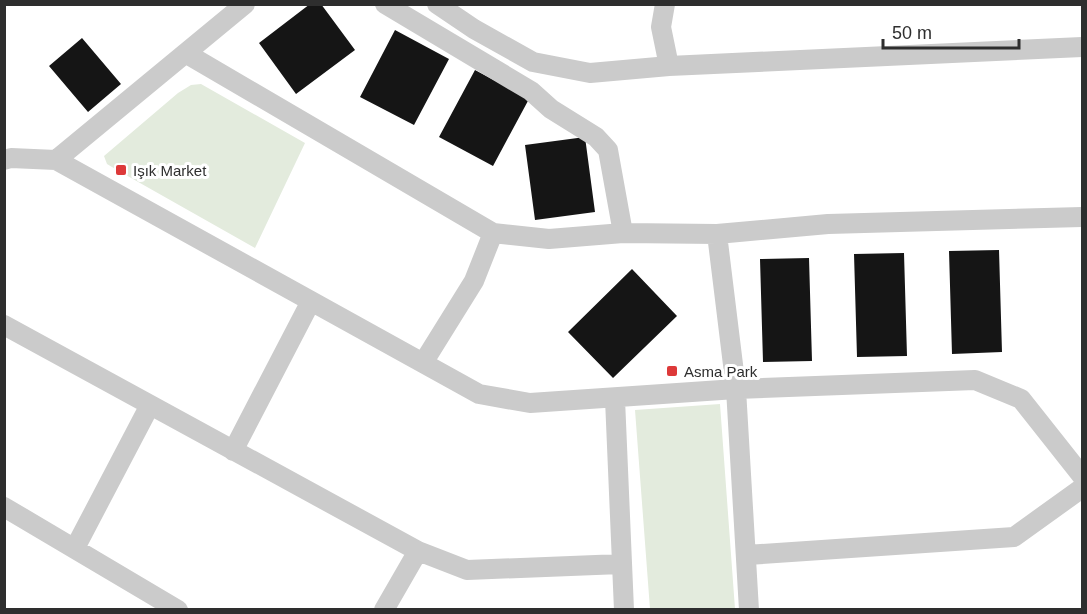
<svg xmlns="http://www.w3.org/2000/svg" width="1087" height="614" font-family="Arial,sans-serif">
<rect width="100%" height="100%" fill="#fff"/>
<path fill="#e3ebdd" d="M201 84 305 143 255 248 117 170 107 164 104 156 178 93 191 85Z
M720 404 735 609H650L635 410Z"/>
<path fill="#151515" d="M310 4H321L355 50 296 94 259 43Z
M395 30 449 59 414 125 360 97Z
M82 38 121 84 88 112 49 66Z
M475 70 529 99 493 166 439 137Z
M585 137 595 212 535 220 525 145Z
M999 250 1002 352 952 354 949 251Z
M904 253 907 356 857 357 854 254Z
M809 258 812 361 763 362 760 259Z
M632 269 677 316 613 378 568 332Z"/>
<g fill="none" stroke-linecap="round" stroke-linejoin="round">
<path stroke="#cbcbcb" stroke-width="20" d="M385 4 531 91 551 109 596 137 608 150 623 233
M437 4 474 29 533 62 590 73 669 66 1082 47
M665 4 661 27 669 66
M187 54 493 233 549 239 623 233 717 234 828 224 1082 217
M4 160 11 158 56 160 479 394 530 403 736 389 975 380 1021 399 1082 476
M56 160 245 4
M717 234 736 389 749 610
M4 325 418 551 467 570 621 564
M423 363 474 281 493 233
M615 399 624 610
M233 451 311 301
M4 507 178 610
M75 548 150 405
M747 555 1014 537 1082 488
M384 610 418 551"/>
</g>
<g fill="#dd3939" stroke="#fff" stroke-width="2">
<rect x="115" y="164" width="12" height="12" rx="3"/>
<rect x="666" y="365" width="12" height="12" rx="3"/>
</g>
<g text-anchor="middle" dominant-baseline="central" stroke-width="6" stroke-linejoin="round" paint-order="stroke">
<g font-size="15" fill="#2e2e2e" stroke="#fff" text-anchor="start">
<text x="133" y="170">Işık Market</text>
<text x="684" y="371">Asma Park</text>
</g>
</g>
<rect width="1087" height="614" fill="none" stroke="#2e2e2e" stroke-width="12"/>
<path d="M883 39v9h136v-9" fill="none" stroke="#2e2e2e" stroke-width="3"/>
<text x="892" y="39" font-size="18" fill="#2e2e2e" stroke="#ffffff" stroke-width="4.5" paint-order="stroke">50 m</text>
</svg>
